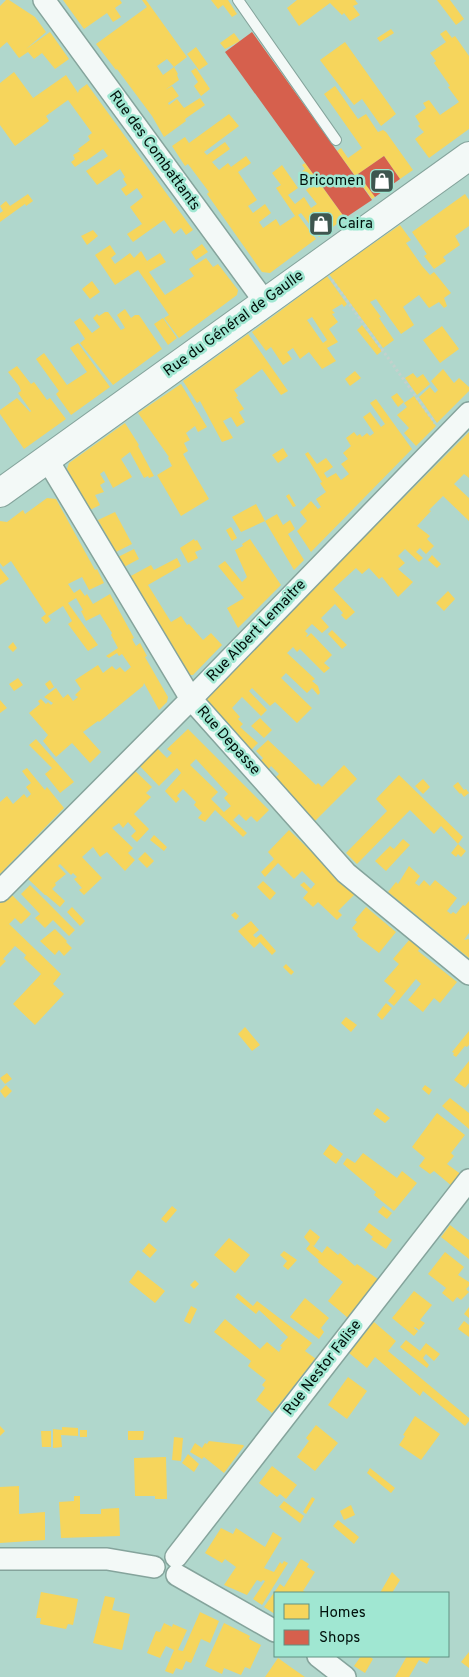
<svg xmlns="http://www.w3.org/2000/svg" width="469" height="1677" font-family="Overpass,sans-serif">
<rect width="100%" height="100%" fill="#b0d7cc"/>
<path fill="#f6d55c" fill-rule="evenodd" d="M6 0H9L35 17 46 32 26 49 50 32 69 59 55 69 42 53 34 59 28 52 19 58 7 42 0 48V6Z
M63 0H120L122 3 115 8 121 17 113 22 107 13 84 29Z
M142 0H146L187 57 174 67 167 59 157 66 163 75 174 67 178 74 177 75 179 80 165 90 172 86 179 96 168 103 169 105 177 99 184 108 200 98 205 105 185 119 186 121 164 137 152 116 117 69 116 70 96 44 147 7Z
M211 0H228L237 14 232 17 223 5 218 9Z
M297 0H355L358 4 353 6 360 15 350 21 344 13 342 15 330 3 299 26 287 8Z
M437 0H450L464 19 456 25Z
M391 29 394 33 380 42 377 38Z
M446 30 452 38 455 36 469 56V129L429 158 415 139 424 132 418 126 420 124 415 116 426 108 423 103 429 100 440 115 459 102 448 87 450 86 434 63 436 61 430 53 446 42 440 34Z
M234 33 240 41 225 49 220 43Z
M345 42 396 114 381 126 362 99 354 105 320 60Z
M196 47 208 64 199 70 187 54Z
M196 68 210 89 201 96 194 86 198 82 191 71Z
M14 72 33 98 66 75 78 93 79 90 87 84 193 230 186 235 181 228 174 234 164 220 133 242 127 234 142 224 130 207 143 197 137 188 126 196 121 189 127 185 123 179 125 177 120 169 97 185 86 171 108 156 103 149 86 161 85 160 75 167 71 162 75 159 73 155 80 151 78 149 90 140 88 136 92 133 68 100 46 116 49 121 15 146 0 125V83Z
M335 86 358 119 366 114 378 132 383 130 386 132 413 170 400 179 384 156 358 174 375 197 372 199 337 151 341 148 348 158 362 148 324 94Z
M229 114 239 126 204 152 207 155 225 142 230 149 212 162 219 170 228 163 231 167 246 156 251 163 238 172 257 200 248 206 253 213 265 204 271 213 259 222 263 228 276 219 280 226 295 216 276 188 281 185 272 173 282 165 298 188 288 195 295 204 304 197 311 208 317 204 306 190 310 187 300 173 305 169 302 165 305 163 345 218 319 237 301 213 298 215 316 239 270 273 262 272 207 194 209 192 188 164 185 166 172 146 185 137 189 143Z
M28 194 33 201 26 206 25 204 0 222V213L3 211 0 206 6 201 10 206Z
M465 194 469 200V226L455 236 460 245 443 257 446 261 434 269 424 256 427 254 412 232Z
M400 225 411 240 406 243 422 266 430 275 434 272 451 293 444 298 447 306 444 308 439 302 429 308 419 295 403 307 414 325 401 334 376 299 370 302 381 317 379 318 394 340 383 348 329 274Z
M93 230 98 236 87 245 81 236Z
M202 244 208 252 196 260 191 252Z
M110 245 116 254 111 258 115 264 130 253 134 258 141 251 147 261 160 253 166 262 149 272 165 295 194 276 189 269 206 258 213 267 218 264 238 290 237 295 179 338 164 318 169 315 138 270 115 285 95 255Z
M327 276 347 304 344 307 342 304 332 310 335 313 332 314 338 322 329 329 338 342 327 348 336 361 322 369 309 352 300 359 293 348 287 352 292 359 283 365 271 347 266 351 252 332ZM312 317 327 340 323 343 307 320Z
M92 281 100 292 90 299 82 289Z
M125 309 131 318 135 315H139L162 349 113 385 80 343 85 339 74 322 80 318 92 333 100 327 93 318 97 314 99 316 105 312H108L121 330 125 328 117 315Z
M163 318 177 338 168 345 154 324Z
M362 325 382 351 377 355 357 330Z
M442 326 459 349 440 363 423 340Z
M248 334 288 391 281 395 262 369 234 390 238 396 236 397 244 409 239 412 245 422 237 427 231 417 223 421 233 438 222 442 200 401 197 403 183 381Z
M78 343 110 387 71 415 56 394 59 391 36 359 44 353 67 385 87 372 70 348Z
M17 366 31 384 34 382 47 400 50 398 66 419 24 449 0 414V410L17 398 30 412 31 411 18 393 21 391 19 386 8 372Z
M443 369 454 383 459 378 469 387V391L437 423 419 397 430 387 435 393 438 390 431 381Z
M355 371 361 378 350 386 345 379Z
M413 373 417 378 423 374 430 384 417 395 405 378Z
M181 384 207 427 198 432 195 426 186 433 190 440 184 443 188 451 183 454 209 499 181 516 157 475 172 466 168 458 169 457 138 413Z
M397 393 404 402 398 407 391 397Z
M414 396 436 426 416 446 404 433 409 428 397 415 407 407 404 403Z
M376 399 412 449 311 552 297 531 307 521 300 512 311 501 318 509 321 507 316 499 326 492 320 483 322 482 305 454 308 452 317 464 326 458 333 467 324 473 327 478 336 473 341 480 349 474 341 464 348 459 343 453 351 446 346 438 354 432 357 436 360 434 362 437 367 433 370 436 374 433 363 417 370 412 381 427 385 424 370 403Z
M125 423 139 445 138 446 154 476 149 478 148 476 144 478 130 452 121 459 132 477 113 488 104 471 100 474 105 482 100 485 104 492 95 495 100 505 90 510 67 469 69 463Z
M469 432V478L464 474 454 484 469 498V521L443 496 429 510 431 511 417 526 430 536 427 539 434 546 426 554 420 548 416 552 423 558 419 562 405 549 398 556 405 563 398 569 413 582 398 597 382 577 379 579 369 568 362 574 356 568 333 589 355 612 346 620 341 615 343 613 335 604 321 618 329 627 322 633 312 624 305 631 308 634 306 636 307 637 311 633 332 655 324 663 330 668 324 673 300 649 297 652 293 647 287 653 315 679 312 681 318 686 320 693 318 695 312 688 307 693 286 673 281 678 312 708 297 723 275 702 270 706 252 688 249 691 267 710 261 716 242 697 232 708 240 717 238 719 243 724 240 727 258 743 247 754 200 702Z
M283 448 288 456 278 463 272 455Z
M289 494 296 506 293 507 286 496Z
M47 498 56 499 95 570 97 569 104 583 89 590 82 577 68 584 74 593 80 589 85 596 87 594 93 604 110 594 134 638 132 639 136 646 140 643 147 656 145 657 168 697 167 702 159 710 144 683 143 686 99 722 98 721 83 732 101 752 90 763 72 743 56 757 43 741 48 735 29 713 40 704 38 701 41 699 46 704 48 702 51 705 53 703 44 697 56 688 63 698 68 694 73 701 78 697 75 695 81 689 75 680 98 665 103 673 112 666 116 670 120 667 125 672 131 667 122 654 119 656 117 653 109 658 106 656 118 648 111 635 112 633 100 614 86 621 81 611 83 610 76 598 68 603 98 645 88 651 68 624 72 621 63 606 48 616 51 620 46 624 41 618 46 614 11 561 3 567 0 563V521L7 522 23 510 25 514Z
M256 504 265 521 241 532 232 517Z
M115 512 132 544 116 552 98 520Z
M277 514 283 525 290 520 295 529 288 534 304 560 294 570 265 521Z
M231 527 237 538 232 541 226 530Z
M194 539 195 541 197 540 202 549 195 552 198 558 188 563 180 548Z
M250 539 281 585 238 628 227 608 244 598 218 566 225 561 242 582 247 577 235 550 243 546 242 544Z
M134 549 139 559 124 567 118 557Z
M432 555 441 564 437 568 428 560Z
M177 558 181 566 148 585 171 622 181 616 187 625 189 624 203 640 211 633 222 645 193 675H182L129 577 151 565 154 570Z
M0 568 9 579 0 585Z
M448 591 455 599 444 611 436 603Z
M332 630 347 645 342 649 328 634Z
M13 642 17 648 13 652 8 647Z
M18 678 23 685 14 691 9 684Z
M50 680 54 687 49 690 45 684Z
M0 700 7 708 0 713Z
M260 718 272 730 264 738 251 726Z
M188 729 269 810 257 822 251 816 246 821 239 814 233 820 247 833 243 837 215 810 205 822 198 818 202 813 194 805 196 802 183 789 177 796 180 799 176 803 165 791 181 773 177 768 159 786 138 764 155 746 167 758 172 753 167 749ZM196 759 228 794 224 798 231 806 224 812 211 799 218 792 190 765Z
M36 739 74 782 60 793 45 774 52 768 29 745Z
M268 740 316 785 318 783 322 787 344 765 357 779 314 822 273 780 279 774 271 766 266 773 258 765 263 758 256 751Z
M27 768 45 790 47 787 64 808 0 874V802L7 796 13 804 24 794 27 798 31 794 26 787 31 783 22 771Z
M133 769 152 787 146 793 151 797 134 814 149 829 137 842 131 836 136 831 128 822 123 828 119 823 112 828 133 848 128 853 135 860 125 871 107 852 100 857 93 847 82 857 102 878 84 895 79 890 82 888 74 879 77 877 73 873 71 875 60 864 58 866 66 874 55 883 56 885 52 889 65 901 60 907 46 895H45L27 878 87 819Z
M399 775 463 837 458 844 466 851 461 857 458 854 456 857 451 853 458 844 441 826 434 834 410 810 357 864 346 853 387 811 376 799Z
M423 779 430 787 423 794 415 786Z
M458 782 464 790 466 789 469 793 464 797 461 793 460 794 453 786Z
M289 830 355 894 338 911 342 915 337 920 318 902 313 907 303 898 308 892 300 885 304 882 311 889 315 884 302 871 294 879 278 863 265 877 261 872 274 859 268 852Z
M154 835 167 847 164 851 150 840Z
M403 839 410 845 386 871 375 861 390 846 394 849Z
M145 852 154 861 147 868 138 859Z
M409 866 420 876 415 883 419 886 424 880 430 886 435 880 457 898 447 911 451 914 453 912 456 914 463 905 465 906 469 901V933L464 940 469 939V958L388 892 396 882 398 884Z
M263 881 276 893 270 900 257 887Z
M30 885 75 930 69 936 53 920 45 928 35 918 40 914 21 894Z
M9 892 31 914 21 924 15 918 9 924 61 974 53 984 64 994 35 1025 13 1004 41 974 24 958 26 955 15 946 3 959 6 961 0 967V903Z
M72 907 85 921 80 926 67 912Z
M366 907 396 932 379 953 357 936 358 934 352 928 357 922 355 920Z
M235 912 239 916 236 920 231 915Z
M251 921 259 930 253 935 256 938 261 934 276 951 272 955 260 942 254 948 238 931Z
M55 929 67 941 66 942 72 948 64 956 59 950 55 955 40 941Z
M410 939 421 947 418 951 457 982 440 1003 434 998 423 1012 408 1000 421 984 416 979 394 1006 388 1001 396 991 384 981 399 964 393 959Z
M286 964 294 972 291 975 283 967Z
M386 1003 392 1008 382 1020 377 1015Z
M346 1017 357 1025 351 1032 341 1023Z
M245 1027 260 1045 252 1051 238 1034Z
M469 1031V1045L467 1047 465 1046 456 1057 453 1055 454 1053 452 1052Z
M469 1061V1083L465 1088 454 1080Z
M7 1073 12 1079 5 1084 0 1078Z
M6 1085 12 1091 5 1098 0 1091Z
M425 1085 432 1090 429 1095 422 1089Z
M450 1098 469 1113V1129L442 1106Z
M377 1108 390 1118 385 1123 373 1114Z
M437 1113 465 1135 451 1153 454 1156 447 1164 462 1175 453 1187 434 1171 430 1174 419 1166 425 1158 412 1147Z
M330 1144 343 1154 336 1164 323 1154Z
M363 1153 397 1178 402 1171 417 1183 394 1211 374 1195 376 1192 343 1164 347 1158 355 1163Z
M172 1206 177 1210 166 1223 161 1219Z
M383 1206 392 1213 387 1219 378 1212Z
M369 1223 392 1240 386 1249 371 1239 373 1237 364 1230Z
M450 1225 469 1240V1259L441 1237Z
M310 1229 320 1237 314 1246 312 1245 322 1253 327 1246 338 1255 340 1253 355 1266 357 1264 379 1280 348 1318 328 1301 343 1282 318 1262 319 1260 306 1249 310 1244 304 1237Z
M229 1238 250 1255 235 1273 214 1255Z
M149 1243 157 1250 150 1258 142 1251Z
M284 1251 297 1260 288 1270 283 1266 287 1261 280 1255Z
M445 1252 464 1267 458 1275 469 1282V1286L466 1289 469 1292 461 1300 457 1297 453 1302 442 1293 446 1288 428 1274Z
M138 1270 165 1291 155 1303 129 1282Z
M195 1280 199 1284 194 1289 190 1285Z
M414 1291 432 1305 420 1320 425 1323 419 1330 415 1327 414 1328 418 1331 414 1336 392 1318Z
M238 1293 253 1306 257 1301 312 1343 305 1351 316 1359 272 1413 256 1400 265 1388 262 1385 266 1380 248 1366 251 1361 214 1332 225 1319 260 1349 267 1342 279 1352 282 1347 280 1346 288 1337 259 1310 256 1314 235 1297Z
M305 1298 329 1318 321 1328 324 1332 319 1339 290 1317Z
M191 1306 197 1309 190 1324 184 1321Z
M469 1307V1318L464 1314Z
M464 1321 469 1325V1337L458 1329Z
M374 1322 396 1341 388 1351 469 1418V1421L465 1426 423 1391 420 1396 375 1357 367 1368 349 1353Z
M406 1340 420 1351 426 1343 440 1354 434 1361 426 1354 423 1358 429 1365 427 1368 400 1347Z
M348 1377 367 1391 347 1419 328 1405Z
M415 1416 440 1434 421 1460 399 1445 405 1436 403 1435Z
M316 1425 338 1443 315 1471 297 1457 309 1441 306 1438Z
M0 1426 5 1431 0 1436Z
M62 1427 78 1428V1436L61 1435 62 1447 53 1448V1429L62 1430Z
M80 1430H87V1437H80Z
M41 1431H51V1447H42Z
M128 1431H144L143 1440H128Z
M174 1437 183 1438 181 1461 172 1460Z
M209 1441 243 1445 244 1446 224 1473 204 1457 202 1459 190 1452 195 1443 202 1448 205 1443 207 1444Z
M188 1454 199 1464 194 1472 182 1463Z
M166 1457 167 1499H155V1496H135L134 1458Z
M272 1466 297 1485 286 1499 280 1494 277 1497 259 1483Z
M370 1468 395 1488 391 1493 367 1473Z
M19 1486V1514L45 1512V1540L0 1543V1487Z
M74 1496H80V1514H101V1509L119 1508 120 1536 61 1538 59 1502 74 1501Z
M312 1497 315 1499 306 1514 303 1512Z
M284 1501 304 1516 300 1523 279 1507Z
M351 1505 355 1515 344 1520 340 1511Z
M338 1520 359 1537 354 1544 333 1526Z
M221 1528 233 1534 236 1528 265 1547 273 1532 282 1538 264 1568 274 1572 280 1562 282 1564 284 1561 288 1563 262 1605 253 1599 265 1581 263 1580 261 1582 257 1580 247 1595 224 1585 236 1567 225 1559 222 1563 205 1553Z
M301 1559 309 1564 307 1567 315 1572 303 1591 308 1593H275V1614L264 1607 280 1584 284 1587Z
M392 1572 400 1580 392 1593H380Z
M41 1592 78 1599 73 1625 68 1624 66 1629 40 1624 41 1618H36Z
M105 1596 115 1598 112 1610 130 1614 122 1650 93 1643Z
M200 1612 219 1621 210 1643 201 1639 191 1663 186 1661 182 1670 176 1668 173 1674 165 1671 174 1650 166 1646 160 1658 147 1653 156 1631 160 1632 164 1623 172 1627 173 1624 187 1630 178 1650 183 1651Z
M224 1623 250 1636 249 1639 261 1645 250 1669 245 1667 241 1675 224 1668 222 1674 205 1666Z
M469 1652V1668L461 1662Z
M361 1656H369L373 1659 365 1673 354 1666Z
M407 1656H431L427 1664 419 1660 409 1677H395Z
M278 1658 292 1668 305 1677H265Z"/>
<path fill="#d6604d" d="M252 32 372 200 345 218 225 52Z
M384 156 400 179 375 197 358 174Z"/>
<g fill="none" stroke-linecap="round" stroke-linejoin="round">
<defs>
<path id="lane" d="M238 0 336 140"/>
<path id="street" d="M44 0 265 302
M47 459 191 699 346 873 469 974
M0 891 191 699 469 413
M176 1557 469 1180
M0 1559H107L154 1567
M177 1575 275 1631
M318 1656 345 1677"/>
<path id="secondary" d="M0 493 469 156"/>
</defs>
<use href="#lane" stroke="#85a49c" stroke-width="12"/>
<use href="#street" stroke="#85a49c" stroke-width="24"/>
<use href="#secondary" stroke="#85a49c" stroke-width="30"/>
<path stroke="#c4d1cd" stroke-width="3" stroke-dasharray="2.5 2.5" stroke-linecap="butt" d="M332 280 435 423"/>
<use href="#lane" stroke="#f3f9f7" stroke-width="10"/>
<use href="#street" stroke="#f3f9f7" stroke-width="21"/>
<use href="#secondary" stroke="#f3f9f7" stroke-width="28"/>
</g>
<defs>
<symbol id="shop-square" viewBox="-11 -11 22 22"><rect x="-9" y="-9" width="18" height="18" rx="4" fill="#3e564f" stroke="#a0e7d2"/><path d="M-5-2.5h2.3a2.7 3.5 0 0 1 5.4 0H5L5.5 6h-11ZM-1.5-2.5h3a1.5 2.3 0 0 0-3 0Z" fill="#fff"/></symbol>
</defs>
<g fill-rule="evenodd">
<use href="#shop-square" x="368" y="167" width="28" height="28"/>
<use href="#shop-square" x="307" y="210" width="28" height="28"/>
</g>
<g text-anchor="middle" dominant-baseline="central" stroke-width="5" stroke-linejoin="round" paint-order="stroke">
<g font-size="15" fill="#00100b" stroke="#a0e7d2">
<text transform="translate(154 151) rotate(54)">Rue des Combattants</text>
<text transform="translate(234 324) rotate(-36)">Rue du Général de Gaulle</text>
<text transform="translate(257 631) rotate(-46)">Rue Albert Lemaitre</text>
<text transform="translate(228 741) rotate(48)">Rue Depasse</text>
<text transform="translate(323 1368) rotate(-52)">Rue Nestor Falise</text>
</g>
<g font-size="15" fill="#00100b" stroke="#a0e7d2" text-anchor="end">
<text x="364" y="181">Bricomen</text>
<text x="338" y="224" text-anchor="start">Caira</text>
</g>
</g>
<rect x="274" y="1592" width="175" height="65" fill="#a0e7d2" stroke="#609182"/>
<rect x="284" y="1604" width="25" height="15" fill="#f6d55c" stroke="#609182"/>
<text x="319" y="1617" font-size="15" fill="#00100b">Homes</text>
<rect x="284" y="1630" width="25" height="15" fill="#d6604d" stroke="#609182"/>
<text x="319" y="1642" font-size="15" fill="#00100b">Shops</text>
</svg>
